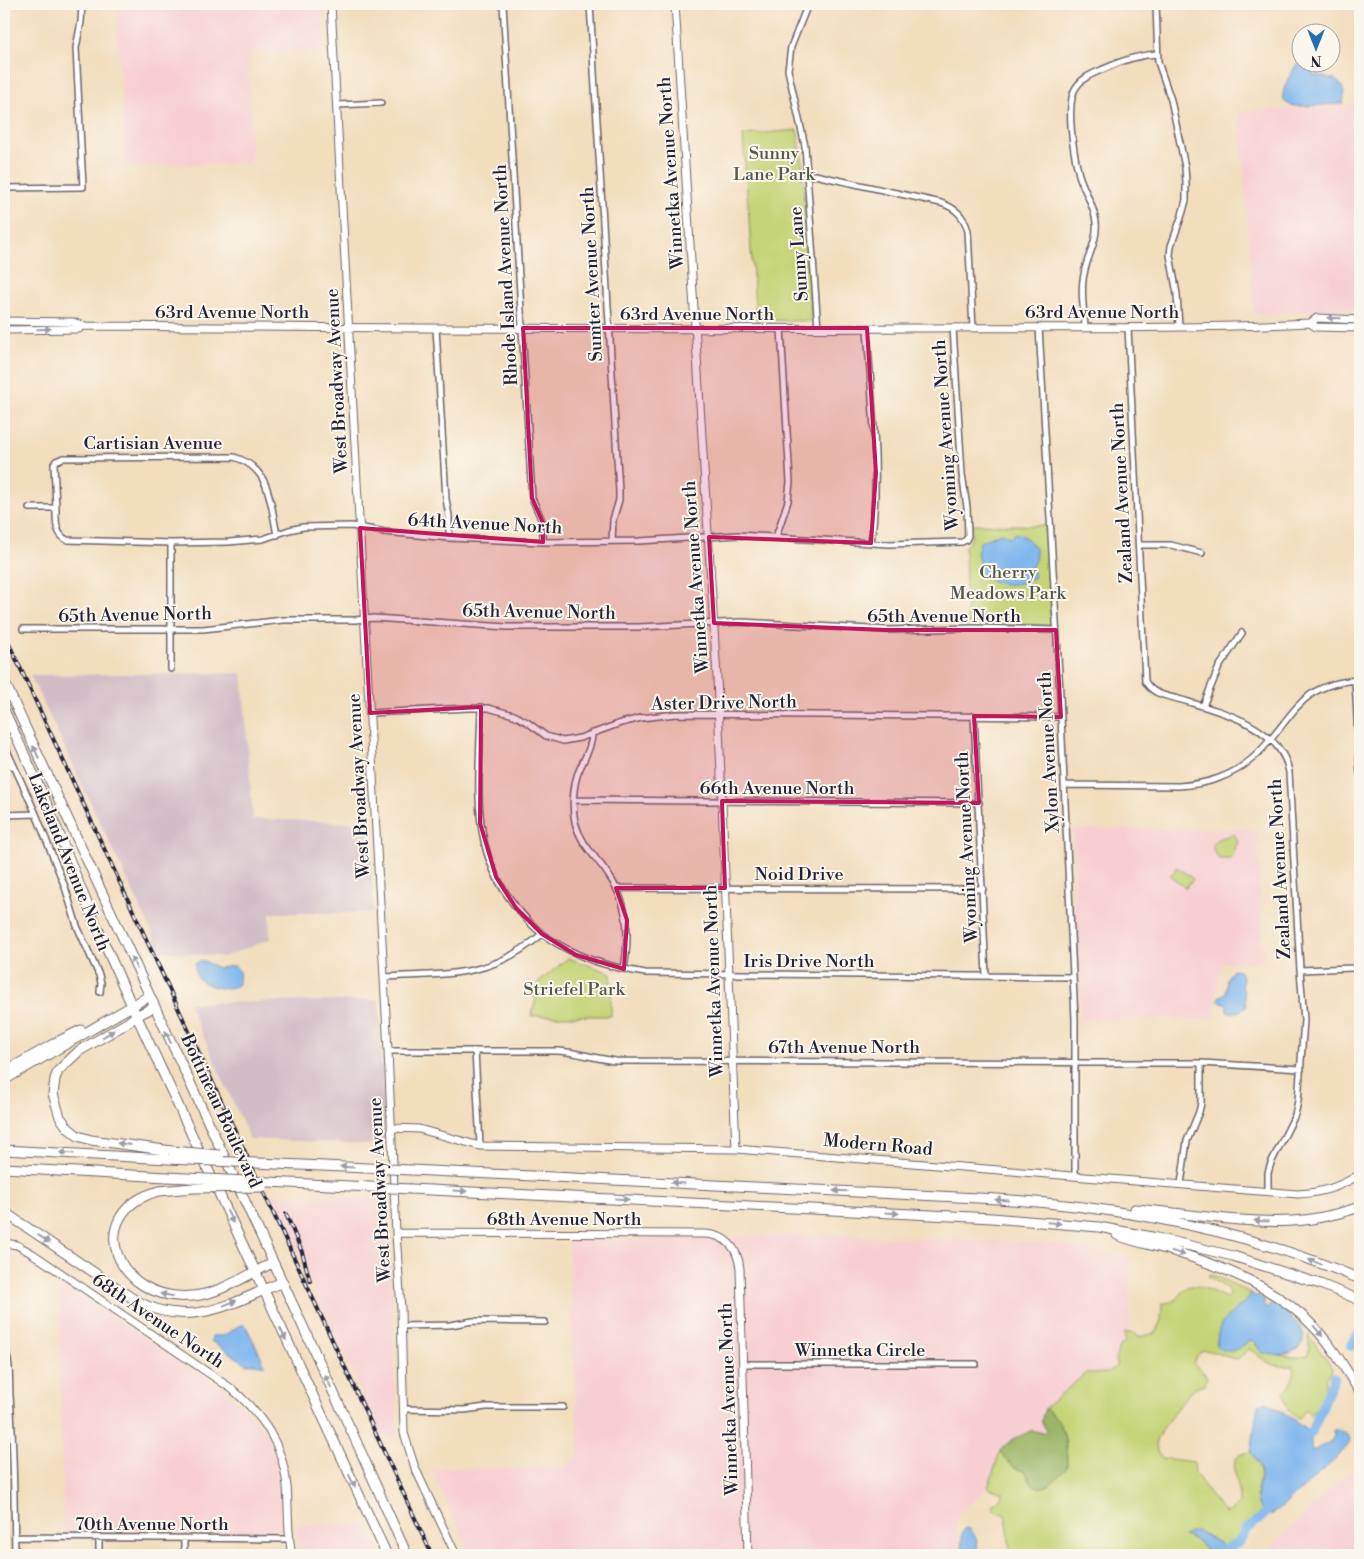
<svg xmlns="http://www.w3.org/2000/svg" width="1364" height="1559" font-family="'Libre Bodoni',serif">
<rect width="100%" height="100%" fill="#fbf7ec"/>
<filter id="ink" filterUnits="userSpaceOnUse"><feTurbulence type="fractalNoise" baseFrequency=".02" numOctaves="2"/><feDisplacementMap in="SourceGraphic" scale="10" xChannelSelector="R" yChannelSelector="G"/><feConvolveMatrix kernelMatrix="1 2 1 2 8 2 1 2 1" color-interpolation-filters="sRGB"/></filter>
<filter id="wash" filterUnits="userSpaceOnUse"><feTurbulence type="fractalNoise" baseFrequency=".0096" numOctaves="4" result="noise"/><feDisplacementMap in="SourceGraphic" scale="20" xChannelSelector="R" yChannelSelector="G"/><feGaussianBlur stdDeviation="1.12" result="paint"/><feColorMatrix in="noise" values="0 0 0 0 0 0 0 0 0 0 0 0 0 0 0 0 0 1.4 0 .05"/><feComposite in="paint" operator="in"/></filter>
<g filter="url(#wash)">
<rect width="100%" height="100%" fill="#f2ddbd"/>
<path fill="#f7cfd3" d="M116 4H321L325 49 248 53 252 163 125 166Z
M1358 104 1360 158V309L1254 314 1239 112Z
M1073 829H1257L1263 960 1222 963 1215 996 1214 1019H1081L1076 947Z
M271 1195 390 1199 397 1437 381 1436Z
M824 1235 1052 1243 1129 1258 1130 1360 957 1516V1555H471L432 1470 438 1468H563L579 1455 568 1240Z
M59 1281 221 1388 241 1404 254 1418 268 1438 275 1454 281 1478 283 1528 281 1532 266 1534H63Z
M1346 1474H1360V1555H1262Z
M297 1525H367L381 1555H297Z"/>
<path fill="#d2bdc7" d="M242 673 253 819 369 823 374 913H270V939L224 957 161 951 30 675Z
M379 1000 385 1145 250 1139 188 1003Z"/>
<path fill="#c5d477" stroke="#747b59" d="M797 130 802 159 811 318 810 321 756 320 743 135Z
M972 524 1046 526 1052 626 967 624 965 546 971 540Z
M1234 834 1238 842C1234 848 1235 854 1231 859H1219C1203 839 1219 839 1234 834Z
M1177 867 1193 879 1186 888 1170 876Z
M568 958 611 973V1016H531L536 999 531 989Z
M1211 1274 1251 1293C1249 1299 1245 1302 1240 1306 1224 1319 1217 1325 1217 1347L1243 1345 1250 1340 1254 1341 1261 1352 1297 1358 1307 1356 1309 1351V1335L1332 1368 1331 1373 1325 1379C1326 1393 1321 1404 1311 1415L1306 1410 1299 1418C1288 1414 1285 1404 1284 1393 1292 1385 1295 1377 1293 1366 1270 1368 1267 1361 1249 1349L1238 1359C1225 1358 1216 1351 1203 1350L1197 1356 1194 1364 1205 1374 1207 1378 1204 1384 1194 1388 1176 1409 1160 1433 1156 1441 1157 1451 1162 1458 1194 1462 1195 1473 1220 1508 1227 1514 1239 1502C1239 1498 1239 1494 1239 1490 1236 1475 1226 1453 1251 1452L1259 1466 1260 1473 1256 1496 1261 1508 1260 1514 1253 1518 1236 1541 1220 1549 1219 1543 1196 1531 1188 1538 1198 1541 1205 1549V1555H1010L1008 1529 1005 1515 995 1511 992 1505 999 1500 1004 1493 988 1488 1000 1451C1008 1461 1012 1469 1025 1471L1032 1484 1067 1468C1067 1454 1066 1431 1058 1420 1054 1415 1049 1412 1045 1408L1086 1373C1099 1373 1108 1376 1117 1365L1115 1361 1119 1346 1125 1342V1332L1135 1334 1139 1337 1155 1333 1161 1320 1162 1303C1185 1303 1178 1287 1192 1286 1202 1285 1217 1294 1226 1298L1230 1295 1229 1290 1208 1276Z"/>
<path fill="#9cb668" stroke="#5f6c52" d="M1045 1408C1049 1412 1054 1415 1058 1420 1066 1431 1067 1454 1067 1468L1050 1485 1040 1488 1032 1484 1025 1471C1012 1469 1008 1461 1000 1451 1009 1439 1019 1437 1032 1430L1043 1433 1046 1430 1041 1421Z"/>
<path fill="#7fb6ee" stroke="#506c94" d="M1300 59 1302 62 1307 63 1311 66 1313 75C1321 75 1327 79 1335 79 1344 87 1345 92 1343 104 1300 104 1259 121 1300 59Z
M1001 533 1009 537 1016 533C1033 539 1042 552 1031 568L1035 577C1016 588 995 587 979 572L980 564 977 554 980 542Z
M204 961 218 968 235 966C241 972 240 978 237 985 228 992 208 987 199 979 195 976 195 969 195 964L199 961Z
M1233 970 1239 971 1243 977 1242 984 1246 1005 1245 1008C1240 1012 1234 1013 1227 1012V1004L1217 1000 1220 996 1226 993 1227 978Z
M1251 1293 1253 1296H1259L1264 1300V1308H1268L1271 1304C1279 1306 1286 1312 1291 1317 1295 1322 1301 1327 1303 1333 1307 1347 1289 1356 1277 1355 1272 1355 1266 1354 1261 1352L1254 1341 1250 1340C1238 1349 1232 1356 1217 1347 1217 1325 1224 1319 1240 1306 1245 1302 1249 1299 1251 1293Z
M240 1325H244L247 1328 265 1365C261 1366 254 1363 247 1364L211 1341 212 1336H223Z
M1266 1402 1292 1418 1311 1433V1447L1313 1451 1331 1441 1334 1436 1333 1430C1341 1429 1355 1436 1348 1445 1336 1461 1318 1474 1303 1488 1292 1497 1283 1508 1271 1515 1247 1504 1262 1488 1260 1470 1259 1464 1254 1458 1251 1452L1258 1404Z
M968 1528C977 1534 978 1545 978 1555H961L962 1534 964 1529Z
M1196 1531 1219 1543 1222 1554 1205 1555V1549L1198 1541 1184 1536 1190 1532Z"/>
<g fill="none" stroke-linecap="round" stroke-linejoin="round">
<path stroke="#7fb6ee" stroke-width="10" d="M1351 1346 1360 1333
M1300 1440 1302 1437 1311 1433 1334 1378
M1209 1555 1210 1553 1219 1552 1238 1543 1246 1530 1266 1513 1268 1502"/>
</g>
</g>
<g filter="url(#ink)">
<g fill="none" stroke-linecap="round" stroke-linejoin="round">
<defs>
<path id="street" d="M503 4 532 498 543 523V542
M590 4 619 491V500L613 520 612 541
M808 4 791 47 788 70 805 146 818 329
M1156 4 1158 62 1171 100 1185 167 1186 182V200L1182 215 1171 246 1170 255 1177 294 1179 327
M337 105 381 103
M807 176 815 175 941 203C956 208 964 216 968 231L973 328
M4 188 83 187 76 48 81 22 82 4
M1039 327 1059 674 1075 1019V1176
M1085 327C1084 310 1080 291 1084 274 1087 256 1098 241 1096 222 1094 205 1084 191 1079 175 1074 155 1064 102 1077 86 1084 76 1095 73 1106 68 1123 60 1138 55 1157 54
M1128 327 1145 681C1152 695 1168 696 1182 700 1220 711 1281 726 1289 772L1300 970 1304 1020 1298 1101 1295 1115 1271 1163 1268 1173V1191
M436 328 446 499 449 516V538
M867 328C871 399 881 472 871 543
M29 508H56C56 521 55 534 67 540L171 543 229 542 263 539 289 530 303 527 352 526 385 532 449 538 543 542 639 541 738 535 889 544 962 542 966 540 968 536 967 507 962 474 953 328
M56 508 54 464 56 461 63 458 234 457C271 468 270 502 277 535
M776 537 788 501 790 482 781 329
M171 543V669
M1139 545H1171L1202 553
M23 629H203L283 620H355L374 618 507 627H639L741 622 888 630 976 628 1056 630
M1355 680 1360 773
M1203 706 1219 667 1242 633
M481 707C479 799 465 867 542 934
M370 713 469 708H488L514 715 527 722 546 736 563 741 580 738 621 723 641 718 676 714 1061 717
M974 716 986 976
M592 733C592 749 582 761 577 776 573 789 572 808 575 822 580 842 593 854 605 870 629 902 630 931 624 969
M4 744 36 814 65 887 77 926 99 975 101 983 100 992
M4 766H14
M1064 785 1179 786C1207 784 1231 777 1253 758 1294 721 1295 683 1360 680
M574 800 979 803
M4 815 36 814
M616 888 983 889
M1300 970 1353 968 1360 966
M384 977C448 973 490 979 542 934 577 958 604 966 645 973L1073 977
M388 1051H557C578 1052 596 1059 616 1061L1201 1063 1301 1069
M475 1051 480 1146
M1181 1184 1187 1141 1199 1112 1201 1103V1063
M401 1326 450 1325 473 1321 545 1322
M4 1347C11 1361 9 1381 10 1396 14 1449 14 1502 15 1555
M744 1364H976
M403 1409 464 1410 486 1407H563
M15 1537 289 1539
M99 1538V1555
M184 1538V1555"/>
<path id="secondary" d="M331 4 388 1051 396 1233 401 1309 404 1433 415 1468 456 1555
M675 4 717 677 736 1149
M4 321 73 322 84 326C359 328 634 330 910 328 1043 327 1177 330 1310 323L1316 327 1360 328
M1310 323 1317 318 1360 320
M4 330 79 329 83 326
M391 1128 419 1129 480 1146 736 1149 1298 1194C1321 1193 1341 1187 1360 1174
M396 1233 705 1234C726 1235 738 1248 740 1269L748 1555
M4 1243 17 1245 33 1254 232 1389C263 1416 283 1444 287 1486 289 1510 287 1532 292 1555"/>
<path id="highway" d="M4 681 356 1441 407 1555
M4 710 47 804 90 911 132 1006 387 1555
M154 1007 136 1016 127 1023 79 1051 58 1071 55 1079 53 1094 60 1117 68 1128 78 1136 91 1140 172 1151
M4 1072 57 1042 81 1030
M4 1080 149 996
M4 1150 168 1159
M4 1168 167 1177
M411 1170 998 1199C1122 1207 1245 1230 1360 1279
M411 1189 992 1218 1099 1227 1157 1238 1233 1256 1320 1284 1360 1300
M159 1191C81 1212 115 1303 192 1296 220 1294 248 1274 273 1263
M1135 1209C1186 1213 1241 1224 1292 1221 1316 1220 1338 1214 1360 1207
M4 1212 135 1300C189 1330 231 1304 282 1282
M1117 1235C1137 1243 1159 1246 1179 1253 1229 1269 1278 1289 1314 1327 1333 1347 1346 1370 1360 1392"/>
</defs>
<use href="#street" stroke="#6b6368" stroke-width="8"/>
<use href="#secondary" stroke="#6b6368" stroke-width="9"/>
<use href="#highway" stroke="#6b6368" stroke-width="11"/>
<use href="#street" stroke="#fff" stroke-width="5"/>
<use href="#secondary" stroke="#fff" stroke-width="7"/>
<use href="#highway" stroke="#fff" stroke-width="9"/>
<defs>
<path id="rail" d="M4 633 432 1555
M286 1214 302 1252 310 1281"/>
</defs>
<use href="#rail" stroke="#22223b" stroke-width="4"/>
<use href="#rail" stroke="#fbf7ec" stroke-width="2" stroke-dasharray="5.5" stroke-linecap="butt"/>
<defs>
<path id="highway-bridge" d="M172 1151 220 1155
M168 1159 411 1170
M167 1177 411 1189
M159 1191 193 1188 262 1187"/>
</defs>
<use href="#highway-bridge" stroke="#6b6368" stroke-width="11" stroke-linecap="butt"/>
<use href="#highway-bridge" stroke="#fff" stroke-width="9"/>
</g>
<defs><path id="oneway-solid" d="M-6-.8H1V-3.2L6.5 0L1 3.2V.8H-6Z" transform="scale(1.25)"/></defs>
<g fill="#9c9ca7">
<use href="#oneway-solid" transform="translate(1334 318) rotate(-178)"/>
<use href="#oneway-solid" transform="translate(44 329) rotate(-1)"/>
<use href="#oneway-solid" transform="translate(36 752) rotate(-115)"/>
<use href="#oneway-solid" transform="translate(134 963) rotate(-115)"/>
<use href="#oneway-solid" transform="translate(108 1034) rotate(-31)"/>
<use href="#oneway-solid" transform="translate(168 1037) rotate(-115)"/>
<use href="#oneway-solid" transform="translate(124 1144) rotate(-173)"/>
<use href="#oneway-solid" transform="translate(67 1153) rotate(-177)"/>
<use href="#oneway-solid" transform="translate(347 1167) rotate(-177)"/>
<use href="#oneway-solid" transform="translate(678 1183) rotate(-177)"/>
<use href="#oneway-solid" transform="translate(460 1191) rotate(3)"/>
<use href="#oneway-solid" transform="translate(840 1191) rotate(-178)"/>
<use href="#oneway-solid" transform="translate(622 1199) rotate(3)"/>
<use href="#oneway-solid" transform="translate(1002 1200) rotate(-177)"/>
<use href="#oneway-solid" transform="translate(892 1213) rotate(3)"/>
<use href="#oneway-solid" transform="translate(230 1217) rotate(65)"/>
<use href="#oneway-solid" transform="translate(1261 1221) rotate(-176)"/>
<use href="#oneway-solid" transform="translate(1054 1223) rotate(5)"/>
<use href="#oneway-solid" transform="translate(44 1239) rotate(33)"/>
<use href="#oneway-solid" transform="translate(1178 1253) rotate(17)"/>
<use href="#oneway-solid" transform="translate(1315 1262) rotate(-160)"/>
<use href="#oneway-solid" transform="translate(167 1295) rotate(-169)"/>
<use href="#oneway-solid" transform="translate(230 1303) rotate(-22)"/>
<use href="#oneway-solid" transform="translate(1318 1331) rotate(49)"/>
<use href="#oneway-solid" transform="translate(283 1334) rotate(64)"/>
<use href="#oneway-solid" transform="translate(328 1381) rotate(-115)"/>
<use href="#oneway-solid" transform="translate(352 1481) rotate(64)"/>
</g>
</g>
<path fill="#c2185b" fill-opacity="0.2" stroke="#c2185b" stroke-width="4" stroke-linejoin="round" d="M523 328H867L876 473 871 543 709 537 714 623 888 630H1056L1061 717 974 716 979 803 722 801 725 888H616L627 920 624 969 576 955 542 934 516 908 496 877 480 823 481 707 370 713 360 528 543 542V523L532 498Z"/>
<g text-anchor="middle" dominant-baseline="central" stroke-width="4" stroke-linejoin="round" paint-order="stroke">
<g font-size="18" fill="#53574d" stroke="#fbf7ec">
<text x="774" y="153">Sunny<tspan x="774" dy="21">Lane Park</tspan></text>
<text x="1008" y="572">Cherry<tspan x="1008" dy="21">Meadows Park</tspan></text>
<text x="574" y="989">Striefel Park</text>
</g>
<g font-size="18" fill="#22223b" stroke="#fbf7ec">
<text transform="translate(671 173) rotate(-94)">Winnetka Avenue North</text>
<text transform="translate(799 254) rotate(-94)">Sunny Lane</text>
<text transform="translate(592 274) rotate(-93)">Sumter Avenue North</text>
<text transform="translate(506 275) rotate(-93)">Rhode Island Avenue North</text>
<text x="232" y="312">63rd Avenue North</text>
<text x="1102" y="312">63rd Avenue North</text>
<text x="697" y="314">63rd Avenue North</text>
<text transform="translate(337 381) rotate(-93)">West Broadway Avenue</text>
<text transform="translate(946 435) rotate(-94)">Wyoming Avenue North</text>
<text x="153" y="443">Cartisian Avenue</text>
<text transform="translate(1122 493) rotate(-93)">Zealand Avenue North</text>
<text transform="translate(485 524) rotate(3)">64th Avenue North</text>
<text transform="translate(696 577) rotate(-94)">Winnetka Avenue North</text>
<text transform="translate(539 612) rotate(1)">65th Avenue North</text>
<text transform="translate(135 615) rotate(-1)">65th Avenue North</text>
<text x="944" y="616">65th Avenue North</text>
<text transform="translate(724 703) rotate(-1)">Aster Drive North</text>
<text transform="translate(1049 752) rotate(-93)">Xylon Avenue North</text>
<text transform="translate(359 786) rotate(-93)">West Broadway Avenue</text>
<text x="777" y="788">66th Avenue North</text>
<text transform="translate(967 847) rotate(-93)">Wyoming Avenue North</text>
<text transform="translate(69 862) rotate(68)">Lakeland Avenue North</text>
<text transform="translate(1280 869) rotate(-93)">Zealand Avenue North</text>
<text x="799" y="874">Noid Drive</text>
<text x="809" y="961">Iris Drive North</text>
<text transform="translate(714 981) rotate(-92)">Winnetka Avenue North</text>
<text x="844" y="1047">67th Avenue North</text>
<text transform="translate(221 1111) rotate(65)">Bottineau Boulevard</text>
<text transform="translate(878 1145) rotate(5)">Modern Road</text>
<text transform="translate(380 1190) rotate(-93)">West Broadway Avenue</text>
<text x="564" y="1219">68th Avenue North</text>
<text transform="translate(158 1321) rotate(34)">68th Avenue North</text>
<text x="860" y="1350">Winnetka Circle</text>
<text transform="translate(729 1399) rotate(-92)">Winnetka Avenue North</text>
<text x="152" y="1524">70th Avenue North</text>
</g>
</g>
<rect width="1364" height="1559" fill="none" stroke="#fbf7ec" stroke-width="20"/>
<g transform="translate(1316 48) rotate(180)"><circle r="24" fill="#fbf7ec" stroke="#a4a2a5"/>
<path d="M0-4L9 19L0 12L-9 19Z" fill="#1f6fb2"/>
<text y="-8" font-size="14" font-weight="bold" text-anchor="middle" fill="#22223b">N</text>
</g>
</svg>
